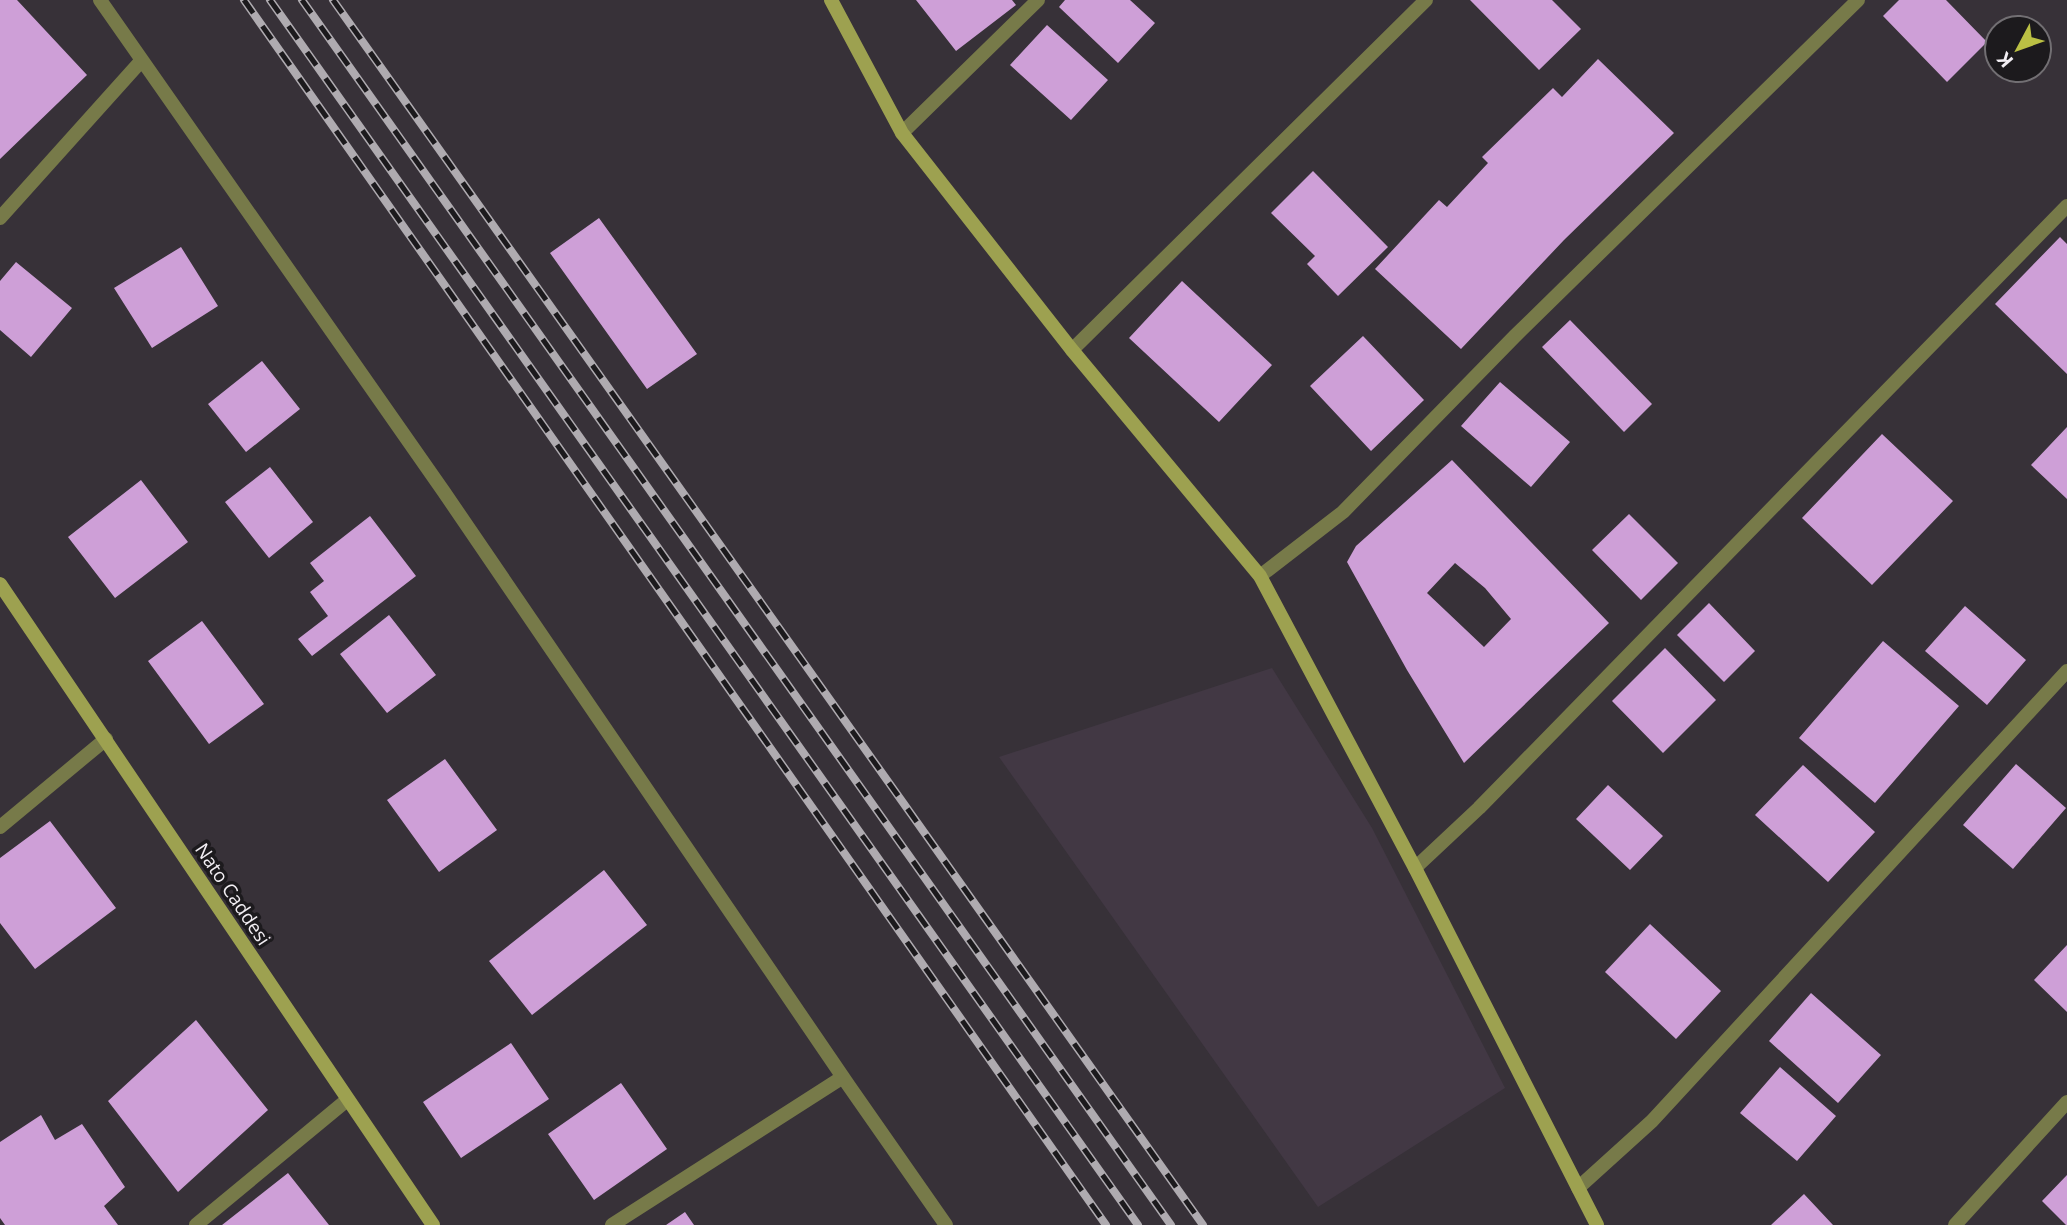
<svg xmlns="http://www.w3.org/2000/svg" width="2067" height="1225" font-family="'Open Sans',sans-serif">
<rect width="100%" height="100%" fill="#373138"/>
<path fill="#423844" d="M1272 668 1372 828 1505 1088 1318 1207 999 757Z"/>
<path fill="#ce9fd7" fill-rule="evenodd" d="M0 0H17L87 75 0 159Z
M916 0H1012L1016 5 956 51Z
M1065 0H1130L1155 23 1118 63 1059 7Z
M1470 0H1552L1581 29 1539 70Z
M1899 0H1946L1987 42 1947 82 1883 16Z
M1047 25 1108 80 1071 120 1010 65Z
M1598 59 1674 133 1564 240 1461 349 1375 269 1439 200 1447 207 1488 163 1482 157 1553 88 1562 97Z
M1313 171 1388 247 1338 296 1307 264 1315 256 1271 213Z
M599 218 697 354 647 389 550 253Z
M2060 237 2067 244V374L1995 304Z
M181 247 218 306 152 348 114 288Z
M16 262 72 308 31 357 0 330V281Z
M1182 281 1272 365 1219 422 1129 338Z
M1570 320 1652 404 1624 432 1542 347Z
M1363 336 1424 400 1371 451 1310 386Z
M262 361 300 409 246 452 208 404Z
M1500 382 1570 442 1531 487 1461 426Z
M2067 427V499L2031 465Z
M1882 434 1953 501 1872 585 1802 518Z
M1452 460 1609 623 1464 763 1407 670 1347 562 1356 546ZM1455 563 1485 588 1511 619 1484 647 1427 593Z
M270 467 313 522 269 558 225 502Z
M141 480 188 542 115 598 68 537Z
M1629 514 1678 563 1641 600 1592 550Z
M370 516 416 576 312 656 298 639 328 616 310 592 324 581 310 563Z
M1709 603 1755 651 1724 682 1677 635Z
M1965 606 2026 660 1987 705 1925 651Z
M389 615 436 675 387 713 340 654Z
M202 621 264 704 209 744 148 661Z
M1883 641 1959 706 1875 803 1799 738Z
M1665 648 1716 700 1663 753 1612 701Z
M445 759 497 830 439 872 387 800Z
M2016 764 2066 808 2013 869 1963 825Z
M1803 765 1875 832 1828 882 1755 815Z
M1608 785 1663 836 1630 870 1576 819Z
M50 821 116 908 35 969 0 923V858Z
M604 870 647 925 532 1015 489 961Z
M1650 924 1721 991 1676 1039 1605 972Z
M2067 945V1012L2034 980Z
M1811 993 1881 1055 1838 1103 1769 1041Z
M196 1020 268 1110 178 1192 108 1101Z
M511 1043 549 1099 461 1158 423 1102Z
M1780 1067 1836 1116 1797 1161 1740 1113Z
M621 1083 667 1149 594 1200 548 1134Z
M41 1115 55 1140 82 1124 125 1187 104 1206 118 1225H5L0 1218V1142Z
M288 1173 329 1225H222Z
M2067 1175V1225H2066L2042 1201Z
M1804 1194 1833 1225H1771Z
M685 1212 694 1225H666Z"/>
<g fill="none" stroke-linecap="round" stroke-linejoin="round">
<path stroke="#777a49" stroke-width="14" d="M100 0 444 492 849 1086 946 1225
M902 133 1038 0
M0 218 142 60
M1072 350 1426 0
M1260 576 1343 512 1515 336 1858 0
M0 827 106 739
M1415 868 1479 808 2067 206
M1578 1188 1652 1121 2067 671
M196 1225 347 1100
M612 1225 843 1077
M1955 1225 2067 1102"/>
<path stroke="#9da150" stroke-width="14" d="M831 0 902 133 1072 350 1260 576 1415 868 1597 1225
M0 584 433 1225"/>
<defs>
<path id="rail" d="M244 0 1106 1225
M270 0 1138 1225
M302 0 1171 1225
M333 0 1203 1225"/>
</defs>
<use href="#rail" stroke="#afabb0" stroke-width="8"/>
<use href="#rail" stroke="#1c1a1d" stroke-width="5" stroke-dasharray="16" stroke-linecap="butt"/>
</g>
<g text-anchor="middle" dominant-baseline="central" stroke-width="7" stroke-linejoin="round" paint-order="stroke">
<g font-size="19" fill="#f2eef3" stroke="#1c1a1d">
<text transform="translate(233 894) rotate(56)">Nato Caddesi</text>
</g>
</g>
<g transform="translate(2018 49) rotate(229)"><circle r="33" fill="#1c1a1d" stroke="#726f73" stroke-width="2"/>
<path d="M0-5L12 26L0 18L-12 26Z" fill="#bbc044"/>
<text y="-10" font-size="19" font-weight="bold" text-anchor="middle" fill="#f2eef3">K</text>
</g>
</svg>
